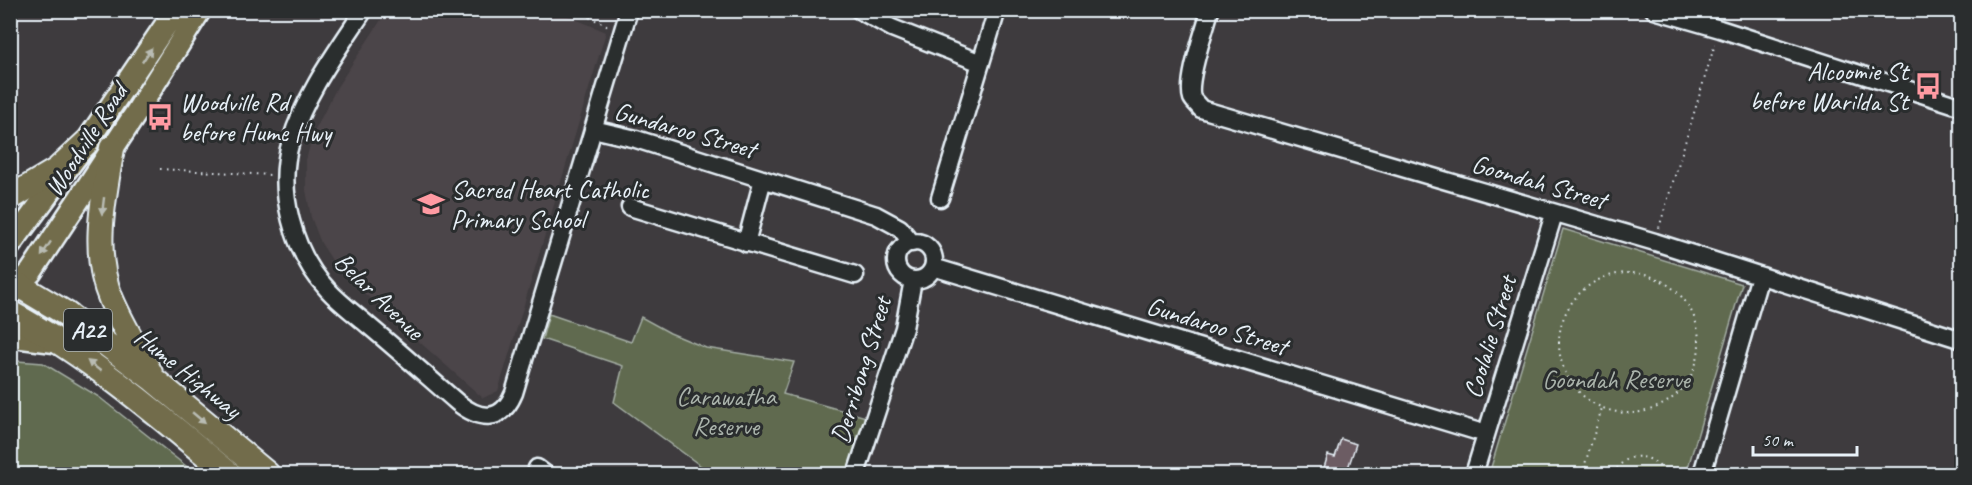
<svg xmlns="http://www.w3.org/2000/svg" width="1972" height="485" font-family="Caveat,sans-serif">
<rect width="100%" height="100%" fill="#3e3b3e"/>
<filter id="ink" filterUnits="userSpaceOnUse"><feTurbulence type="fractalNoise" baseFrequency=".0167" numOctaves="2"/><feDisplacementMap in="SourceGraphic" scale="12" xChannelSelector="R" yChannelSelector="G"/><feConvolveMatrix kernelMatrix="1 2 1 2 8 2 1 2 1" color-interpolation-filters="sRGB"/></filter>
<g filter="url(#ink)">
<path fill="#4c4549" d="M387 11H556L606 32 498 391 483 398 339 271 321 243 311 217 306 190V160L313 134 337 87Z"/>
<path fill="#616a50" stroke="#a4aea4" stroke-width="1.5" d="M1563 229 1742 284 1686 474H1489Z
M549 314 631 342 641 317 670 333 706 348 794 362 783 394 866 417 847 474H712L614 402 623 366 542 339Z
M17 361 43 363 99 397 196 474H11V363Z"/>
<path fill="#6c5b64" stroke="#e8f1f8" stroke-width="1.5" d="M1341 439 1356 444 1346 474H1322L1328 455 1335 457Z"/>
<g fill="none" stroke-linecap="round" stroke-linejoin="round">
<defs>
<path id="minor" d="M364 10C337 51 305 94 291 141 276 190 293 253 328 290 340 303 355 314 369 326 399 351 428 377 458 403 481 421 502 422 514 393L629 10
M859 10 892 28 981 63
M1210 10C1205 30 1186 81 1192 98 1194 102 1198 105 1201 109L1655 242 1962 340
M1654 10 1720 29 1962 107
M593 129 636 139 876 215 900 228 912 243
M940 198 997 10
M630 207 855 275
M896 261a19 19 0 1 1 38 0a19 19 0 1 1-38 0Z
M746 243 763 179
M933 267 1486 434
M537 468 545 474
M856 474 904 328 913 280
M1474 474 1554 214
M1702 474 1760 276"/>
<path id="major" d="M10 245 86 143 176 10
M10 294 31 272 136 113 200 10
M10 336 58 342"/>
<path id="highway" d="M112 148C104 196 91 252 111 299 122 325 137 349 150 373
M10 198 57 170 86 143
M10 280 65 313 154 380 267 474
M10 313C90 356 160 416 229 474"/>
</defs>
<use href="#minor" stroke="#e8f1f8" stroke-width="21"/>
<use href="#major" stroke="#e8f1f8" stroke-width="26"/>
<use href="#highway" stroke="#e8f1f8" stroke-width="28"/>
<path stroke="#e8f1f8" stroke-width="2" stroke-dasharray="1.5 4.5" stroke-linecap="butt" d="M573 10 609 26
M160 169 271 175
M1659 228 1715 44
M1559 343a70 70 0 1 1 140 0a70 70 0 1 1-140 0Z
M1585 467 1610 474
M1582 474 1602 408
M1614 474C1625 450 1653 452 1665 474"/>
<use href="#minor" stroke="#2a2d2e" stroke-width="16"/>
<use href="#major" stroke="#726c4b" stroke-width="21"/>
<use href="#highway" stroke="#726c4b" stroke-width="24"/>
</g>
<defs><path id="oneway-solid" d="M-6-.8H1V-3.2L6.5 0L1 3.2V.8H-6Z" transform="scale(1.5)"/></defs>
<g fill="#b9bcb3">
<use href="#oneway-solid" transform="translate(147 55) rotate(-56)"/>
<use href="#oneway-solid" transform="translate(103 206) rotate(97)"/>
<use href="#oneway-solid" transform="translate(46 249) rotate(123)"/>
<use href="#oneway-solid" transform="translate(94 366) rotate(-142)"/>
<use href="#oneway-solid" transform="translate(199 418) rotate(40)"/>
</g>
</g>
<defs>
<symbol id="bus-bare" viewBox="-9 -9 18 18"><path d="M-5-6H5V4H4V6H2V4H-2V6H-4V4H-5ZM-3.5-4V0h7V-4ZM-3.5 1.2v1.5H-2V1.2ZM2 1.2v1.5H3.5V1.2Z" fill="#ff9aa2" stroke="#2a2d2e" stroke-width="2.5" paint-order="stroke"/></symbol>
<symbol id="school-bare" viewBox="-9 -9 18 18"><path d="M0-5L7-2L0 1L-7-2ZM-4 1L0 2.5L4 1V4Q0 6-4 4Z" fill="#ff9aa2" stroke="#2a2d2e" stroke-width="2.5" paint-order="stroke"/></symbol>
</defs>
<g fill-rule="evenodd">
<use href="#bus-bare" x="1909" y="67" width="38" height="38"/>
<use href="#bus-bare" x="141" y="98" width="38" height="38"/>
<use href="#school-bare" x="412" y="185" width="38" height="38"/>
</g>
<g text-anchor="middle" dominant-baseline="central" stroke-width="6" stroke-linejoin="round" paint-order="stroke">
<rect fill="#2a2d2e" stroke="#afb6bb" stroke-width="1.5" x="64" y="309" width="48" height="42" rx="4.5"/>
<g font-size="24" font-weight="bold" fill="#e8f1f8">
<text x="88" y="330">A22</text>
</g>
<g font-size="26" fill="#e8f1f8" stroke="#2a2d2e" text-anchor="start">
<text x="1908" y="71" text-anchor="end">Alcoomie St<tspan x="1908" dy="30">before Warilda St</tspan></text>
<text x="180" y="102">Woodville Rd<tspan x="180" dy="30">before Hume Hwy</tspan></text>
<text x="451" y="189">Sacred Heart Catholic<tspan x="451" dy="30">Primary School</tspan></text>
</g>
<g font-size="26" fill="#e8f1f8" stroke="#2a2d2e">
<text transform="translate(685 130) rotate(16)">Gundaroo Street</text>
<text transform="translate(86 140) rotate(-57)">Woodville Road</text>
<text transform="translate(1539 182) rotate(16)">Goondah Street</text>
<text transform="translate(379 296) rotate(44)">Belar Avenue</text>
<text transform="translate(1217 326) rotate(17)">Gundaroo Street</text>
<text transform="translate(1490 337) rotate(-73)">Coolalie Street</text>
<text transform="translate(861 370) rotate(-73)">Derribong Street</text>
<text transform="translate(188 373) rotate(39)">Hume Highway</text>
</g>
<g font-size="26" fill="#abb4ac" stroke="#2a2d2e">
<text x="1616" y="379">Goondah Reserve</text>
<text x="726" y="396">Carawatha<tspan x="726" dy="30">Reserve</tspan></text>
</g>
</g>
<rect width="1972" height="485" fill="none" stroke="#2a2d2e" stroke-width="36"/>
<rect x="18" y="18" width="1936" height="449" fill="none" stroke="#e8f1f8" stroke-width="2" filter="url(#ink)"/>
<path d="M1753 446v9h104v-9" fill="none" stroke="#e8f1f8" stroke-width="3"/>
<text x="1762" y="446" font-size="18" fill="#e8f1f8" stroke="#2a2d2e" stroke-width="4.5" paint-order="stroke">50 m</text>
</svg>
